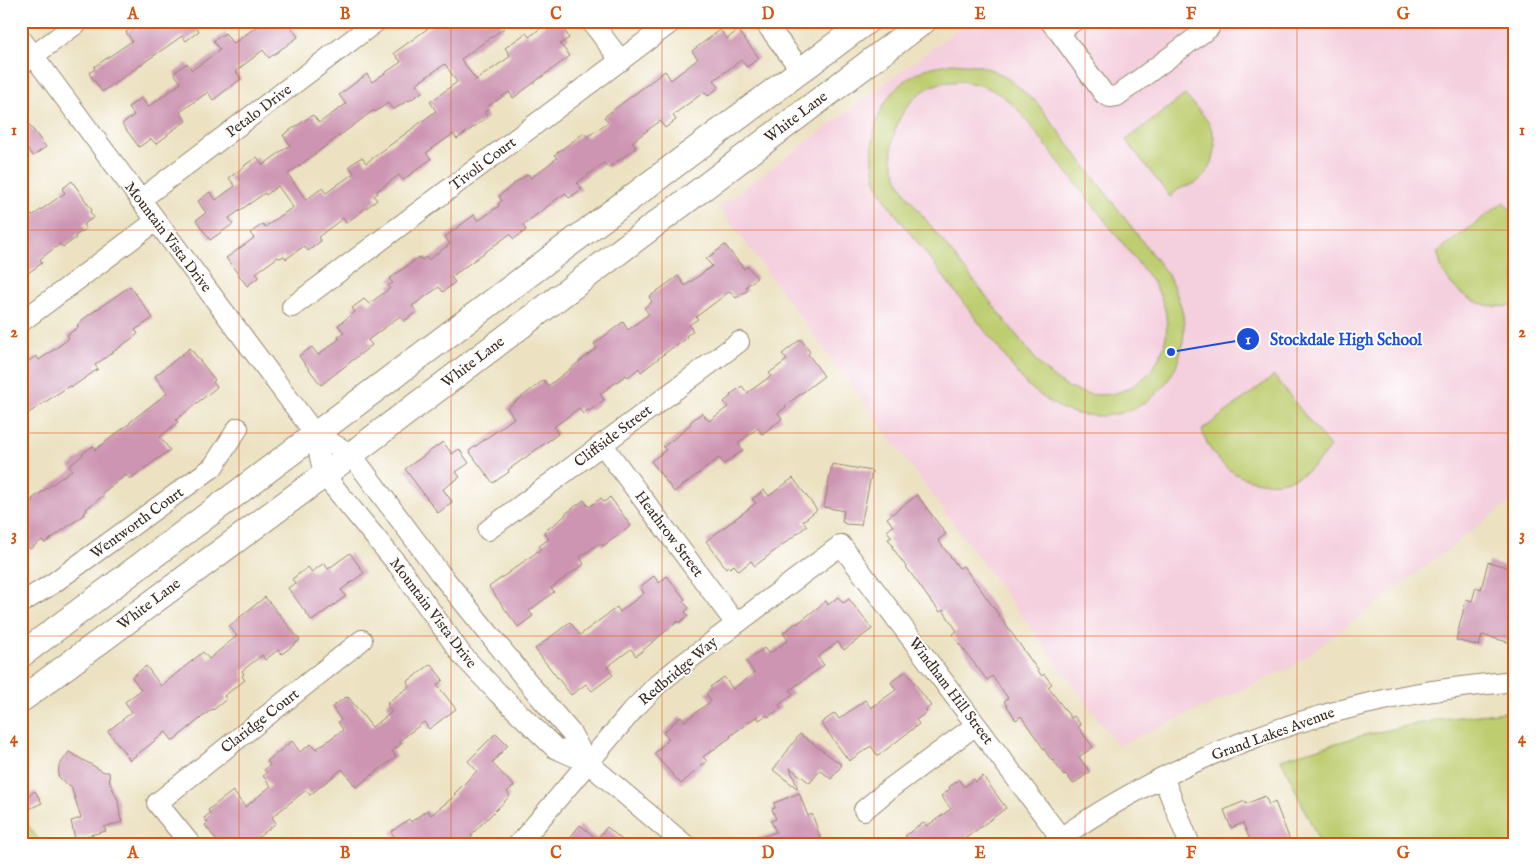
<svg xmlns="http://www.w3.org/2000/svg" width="1536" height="866" font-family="'IM FELL English',serif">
<rect width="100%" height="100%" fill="#fff"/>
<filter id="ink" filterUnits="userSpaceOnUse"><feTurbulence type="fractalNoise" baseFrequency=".02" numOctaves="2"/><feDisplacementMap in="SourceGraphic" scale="10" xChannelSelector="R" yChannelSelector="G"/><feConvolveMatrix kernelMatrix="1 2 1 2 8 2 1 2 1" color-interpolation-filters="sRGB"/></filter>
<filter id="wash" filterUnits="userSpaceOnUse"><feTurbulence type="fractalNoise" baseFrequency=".0096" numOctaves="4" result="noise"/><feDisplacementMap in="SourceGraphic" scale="20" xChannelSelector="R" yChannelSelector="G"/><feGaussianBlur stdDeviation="1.12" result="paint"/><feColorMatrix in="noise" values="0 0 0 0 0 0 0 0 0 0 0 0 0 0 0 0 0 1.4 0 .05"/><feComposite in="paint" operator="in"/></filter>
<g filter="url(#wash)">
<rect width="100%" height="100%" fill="#ece2c2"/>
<path fill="#f4cfdd" d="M969 21H1515V498L1294 666 1118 746 719 207Z"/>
<path fill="#bdcd70" stroke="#7c7c47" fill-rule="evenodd" d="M952 63C961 64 971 64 980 66 1001 71 1018 85 1032 100L1034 99 1168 275C1176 292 1185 310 1184 330 1182 388 1134 425 1078 414 1057 410 1041 396 1025 383L888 204C883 196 877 186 875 176 866 132 881 86 926 69 934 66 944 65 952 63ZM961 81C988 86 998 90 1019 111L1150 278C1156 287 1161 296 1164 306 1179 361 1129 411 1074 390 1060 384 1050 375 1040 365L908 197C901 185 894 173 892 158 889 128 908 94 937 84 945 82 953 82 961 81Z
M1185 95C1192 104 1202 112 1208 122 1220 142 1216 168 1197 182 1191 186 1185 186 1179 189 1176 191 1173 194 1170 197L1126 140Z
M1504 202 1515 216V305C1485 312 1453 296 1441 267 1440 263 1439 257 1437 252Z
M1274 376 1330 447C1323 456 1316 465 1306 472 1277 491 1234 484 1214 454 1208 447 1205 439 1202 430Z
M1515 711V845H1321L1281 759 1364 735 1441 719Z
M21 812 30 828 43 845H21Z"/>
<g id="blocks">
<path fill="#cd95b2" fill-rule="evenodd" d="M141 21H192L199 31 186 41 182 36 102 92 89 73 95 69 94 67 132 41 126 32Z
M264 21H287L298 37 269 58 263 50 236 71 241 79 213 100 208 92 180 112 186 121 167 134 168 135 156 144 151 139 139 147 122 124 134 115 128 107 141 98 148 107 181 83 174 73 187 63 192 70 220 50 213 41 225 33 233 44Z
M438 21H499L504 28 461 59 476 80 508 58 510 55 505 48 526 33 529 37 550 21H561L567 30 565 31 569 38 560 44 570 56 513 98 509 92 487 107 489 109 484 112 488 117 457 139 453 134 426 153 431 159 403 180 399 175 377 191 378 193 374 196 377 200 346 223 343 218 318 237 321 241 308 251 304 246 286 259 284 256 280 258 278 257 256 273 259 277 247 286 226 258 254 238 250 233 263 224 265 227 293 207 278 186 266 195 265 193 229 218 233 224 210 240 196 220 206 213 198 201 210 192 216 200 235 186 229 178 245 166V165L257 157 263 165 290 145 283 135 313 115 319 123 346 104 339 95 367 74 372 82 401 62 394 53ZM445 64 457 82 430 102 436 111 366 163 362 157 349 166 354 173 326 193 322 188 306 200 288 174 374 110 375 112 388 103 393 110 408 100 409 101 422 92 416 84Z
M720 30 727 39 738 30 759 58 747 67 741 60 714 80 719 87 708 96 704 92 673 115 676 120 665 128 660 121 632 142 636 148 608 168 604 163 577 183 582 189 569 198 565 193 523 225 526 230 514 239 510 234 451 277 455 282 443 292 439 287 412 306 417 312 404 321 400 316 368 340 372 345 321 385 299 356 312 347 318 355 339 339 338 337 344 333 338 325 355 312 352 308 364 299 369 304 390 288 388 286 393 283 389 279 419 257 422 260 426 257 428 260 450 244 445 237 474 215 478 221 499 206 498 204 502 201 499 196 515 183 528 174 531 178 557 158 554 155 584 133 587 137 608 122 604 117 665 71 671 80 698 59 692 51Z
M21 114 46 147 33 156 28 150 21 155Z
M72 181 92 210 90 212 94 217 83 225 86 229 75 236 76 238 63 247 60 244 40 259 42 263 21 278V217L29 212 32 216 65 193 62 189Z
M725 245 744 269 747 266 757 278 746 286 748 290 736 298 730 291 696 317 698 319 689 325 693 331 686 336 687 338 674 348 673 347 641 372 639 368 628 377 626 375 600 394 604 400 589 411 588 410 583 414 579 408 554 427 558 434 508 470 509 472 493 483 469 451 514 418 507 408 544 380 548 386 597 348 594 344 623 322 628 330 649 314 644 308 652 302 649 297 678 276 685 286 712 266 706 259Z
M130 286 153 318 135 330 138 334 95 365 98 369 72 387 71 385 21 418V366L36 356 39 360 62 344 69 338 67 335 79 327 77 325 83 321 82 320Z
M801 339 810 352 808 354 824 376 785 406 786 407 778 413 782 419 762 434 758 428 738 443 743 450 724 464 719 458 674 492 651 461 666 450 663 447 685 430 684 429 691 424 690 422 702 413 709 421 728 407 724 402 731 396 730 395 742 386 747 393 771 376 769 373 787 360 782 354Z
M190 348 215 380 213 382 217 387 176 420 178 422 160 437 170 450 130 479 126 475 102 493 104 495 86 509 87 511 84 513 85 514 45 543 42 540 30 549 27 546 21 550V509L33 500 32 499 72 470 69 466 83 455 82 454 93 446 95 450 130 423V422L167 393 155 376Z
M443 442 452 454 459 449 469 463 456 472 460 477 443 489 452 502 438 513 405 469Z
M832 464 872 471 861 525 845 524V523L842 522 844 511 824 507Z
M793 478 817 510 803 521 807 526 755 566 751 561 739 571 734 565 730 568 728 566 726 568 706 541 756 503 752 499 764 490 769 496Z
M917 495 946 534 938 540 959 568 963 566 979 587 1042 676 1044 674 1052 684 1048 687 1071 718 1074 716 1081 725 1078 727 1093 747 1079 757 1090 772 1073 784 1066 774 1064 776 1053 760 1052 761 1021 716 1016 720 1004 701 1008 698 992 676 987 680 957 641 953 634 957 631 943 610 940 612 933 603H932L892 547 893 546 888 539 892 537 887 531 893 526 887 518Z
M610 497 631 526 603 546 600 543 580 557 584 564 551 588 554 592 529 611 533 616 518 627 489 587 541 549 539 546 549 539 544 532 566 515 565 514 584 500 589 507 601 498 604 502Z
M350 553 364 573 341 590 346 596 312 621 288 588 295 583 292 579 308 567 312 572 324 563 328 569Z
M1488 562 1515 569V644L1482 635 1479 646 1456 640 1466 599 1472 601 1476 587 1481 589Z
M654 576 659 583 667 576 685 599 683 601 689 608 685 612 688 616 679 623 678 621 636 656 631 649 607 667 613 675 592 691 586 684 571 695 535 649 570 622 580 635 617 607 620 612 644 593 640 587Z
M265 597 300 640 282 654 278 650 265 660 262 655 242 671 244 674 242 676 245 680 224 696 227 699 213 710 212 709 174 740H172L166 732 130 760 108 731 132 712 125 702 141 690 132 677 146 666 161 686 203 652 209 659 237 636 229 626Z
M838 597 843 603 849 599 872 629 844 650 838 642 818 657 824 665 790 690 793 694 779 705 781 708 768 717 767 715 759 720 757 716 730 736 731 737 703 757 707 761 681 784 654 754 669 739 663 733 681 716 685 721 711 701 706 693 712 689 710 687 724 677 733 689 754 673 746 661 764 648 769 654 788 640 783 633 796 623 797 624 826 601 828 605Z
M431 664 443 680 437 685 456 709 429 729 424 722 399 741 401 744 392 751 396 757 356 787 342 769 310 795 306 790 272 817 276 823 249 845H220L205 825 208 823 204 818 210 813 208 810 233 791 245 807 271 786 263 776 267 773 264 770 270 765 267 761 292 741 300 752 311 744 316 749 343 730 338 722 341 720 332 707 346 697 347 698 348 697 372 727 391 713V711L387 705 389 704 387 703 410 686 407 682Z
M906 671 931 706 925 710 927 712 916 720 919 724 878 756 871 746 849 761 821 723 835 713 839 719 865 700 871 708 896 690 891 682Z
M496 733 508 745 492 763 514 786 507 792 510 796 471 835 473 836 461 845H401L391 832 409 819 411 822 427 810 431 815 456 795 454 794 477 771 468 761Z
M800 734 842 765 831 779 820 770 810 783 790 768 798 789 773 770Z
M69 752 104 772H109L110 783 118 800 120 816 122 822 104 827 106 831 75 839 71 821 81 818 71 786 65 783 58 776 59 766Z
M983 776 1006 808 966 838 972 845H897L907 838 905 836 918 826 924 823 927 826 951 809 941 796 950 789 949 787 959 780 964 787 974 779 976 782Z
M35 791 42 803 29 809 23 799Z
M799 793 808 816 812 814 821 839 806 845H744V843L776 832 771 821 776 819 772 809 775 808 774 803Z
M1265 796 1269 805 1275 802 1290 840 1288 841 1290 845H1252L1243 823 1231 828 1224 810 1245 801 1246 804Z
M580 825 597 839 607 827 628 845H575L569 839Z"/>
</g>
</g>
<g filter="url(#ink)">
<use href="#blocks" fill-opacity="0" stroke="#948670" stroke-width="1"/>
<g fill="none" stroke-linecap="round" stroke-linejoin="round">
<defs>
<path id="minor" d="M591 21 621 61
M764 21 801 70
M1050 21 1059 32 1074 21
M1059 32 1104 94 1110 97 1117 96 1209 28 1204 21
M21 39 315 434 324 475 398 565 462 655 498 693 555 748 587 762 685 845
M21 65 80 21
M140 200 377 21
M292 307 673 21
M21 322 156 221
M315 434 351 454 439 572 540 697 571 733 587 762
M602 444 736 624
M488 530 739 342
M21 603 52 584 213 467 238 428
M1163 777 1190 845
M864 810 888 790 976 725
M191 845 157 803 362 640
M518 845 633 710 658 684 679 667 841 545 1061 838
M1051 845C1151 772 1277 721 1398 697 1437 689 1476 685 1515 681"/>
<path id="major" d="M21 655 867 21
M21 700 324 475 924 21"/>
</defs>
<use href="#minor" stroke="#948670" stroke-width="22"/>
<use href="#major" stroke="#948670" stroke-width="27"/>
<use href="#minor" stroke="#fff" stroke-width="20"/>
<use href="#major" stroke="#fff" stroke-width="25"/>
</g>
</g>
<path fill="none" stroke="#d7540e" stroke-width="1" stroke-opacity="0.55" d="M239 21V845M451 21V845M662 21V845M874 21V845M1085 21V845M1297 21V845M21 230H1515M21 433H1515M21 636H1515"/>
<g text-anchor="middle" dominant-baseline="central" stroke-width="4" stroke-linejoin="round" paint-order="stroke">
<g font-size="15" fill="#3b2a1e" stroke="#fff">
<text transform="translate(259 111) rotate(-37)">Petalo Drive</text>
<text transform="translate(796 117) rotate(-37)">White Lane</text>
<text transform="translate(483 164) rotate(-37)">Tivoli Court</text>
<text transform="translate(168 237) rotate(53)">Mountain Vista Drive</text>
<text transform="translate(473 362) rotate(-37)">White Lane</text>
<text transform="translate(613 436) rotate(-37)">Cliffside Street</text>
<text transform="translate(137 523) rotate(-36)">Wentworth Court</text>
<text transform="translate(669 534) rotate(53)">Heathrow Street</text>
<text transform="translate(149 604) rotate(-37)">White Lane</text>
<text transform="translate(433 613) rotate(53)">Mountain Vista Drive</text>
<text transform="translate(678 671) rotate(-40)">Redbridge Way</text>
<text transform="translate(951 691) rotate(53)">Windham Hill Street</text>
<text transform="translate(260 721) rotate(-38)">Claridge Court</text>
<text transform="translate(1273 734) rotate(-20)">Grand Lakes Avenue</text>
</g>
</g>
<path fill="none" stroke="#1d4ed8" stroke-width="2" d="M1171 352L1248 339"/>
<g fill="#1d4ed8" stroke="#fff" stroke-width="2">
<circle cx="1171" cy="352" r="5"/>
<circle cx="1248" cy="339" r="12"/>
</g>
<g font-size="15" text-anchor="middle" font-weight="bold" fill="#fff">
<text x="1248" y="344">1</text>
</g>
<g font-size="16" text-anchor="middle" font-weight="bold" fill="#1d4ed8" stroke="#fff" stroke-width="4" stroke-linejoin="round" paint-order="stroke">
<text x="1346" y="345">Stockdale High School</text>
</g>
<rect width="1536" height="866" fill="none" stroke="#fff" stroke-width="55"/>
<rect x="28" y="28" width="1480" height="810" fill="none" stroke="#d7540e" stroke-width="2"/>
<g font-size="16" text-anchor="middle" font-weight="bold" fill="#d7540e">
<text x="133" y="19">A</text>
<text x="345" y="19">B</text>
<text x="556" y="19">C</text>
<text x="768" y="19">D</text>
<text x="980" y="19">E</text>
<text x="1191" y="19">F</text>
<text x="1403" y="19">G</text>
<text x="14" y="135">1</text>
<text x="1522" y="135">1</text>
<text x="14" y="337">2</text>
<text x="1522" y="337">2</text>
<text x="14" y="540">3</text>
<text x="1522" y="540">3</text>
<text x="14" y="743">4</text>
<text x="1522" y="743">4</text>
<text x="133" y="858">A</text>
<text x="345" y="858">B</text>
<text x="556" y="858">C</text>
<text x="768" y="858">D</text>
<text x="980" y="858">E</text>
<text x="1191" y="858">F</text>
<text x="1403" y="858">G</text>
</g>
</svg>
